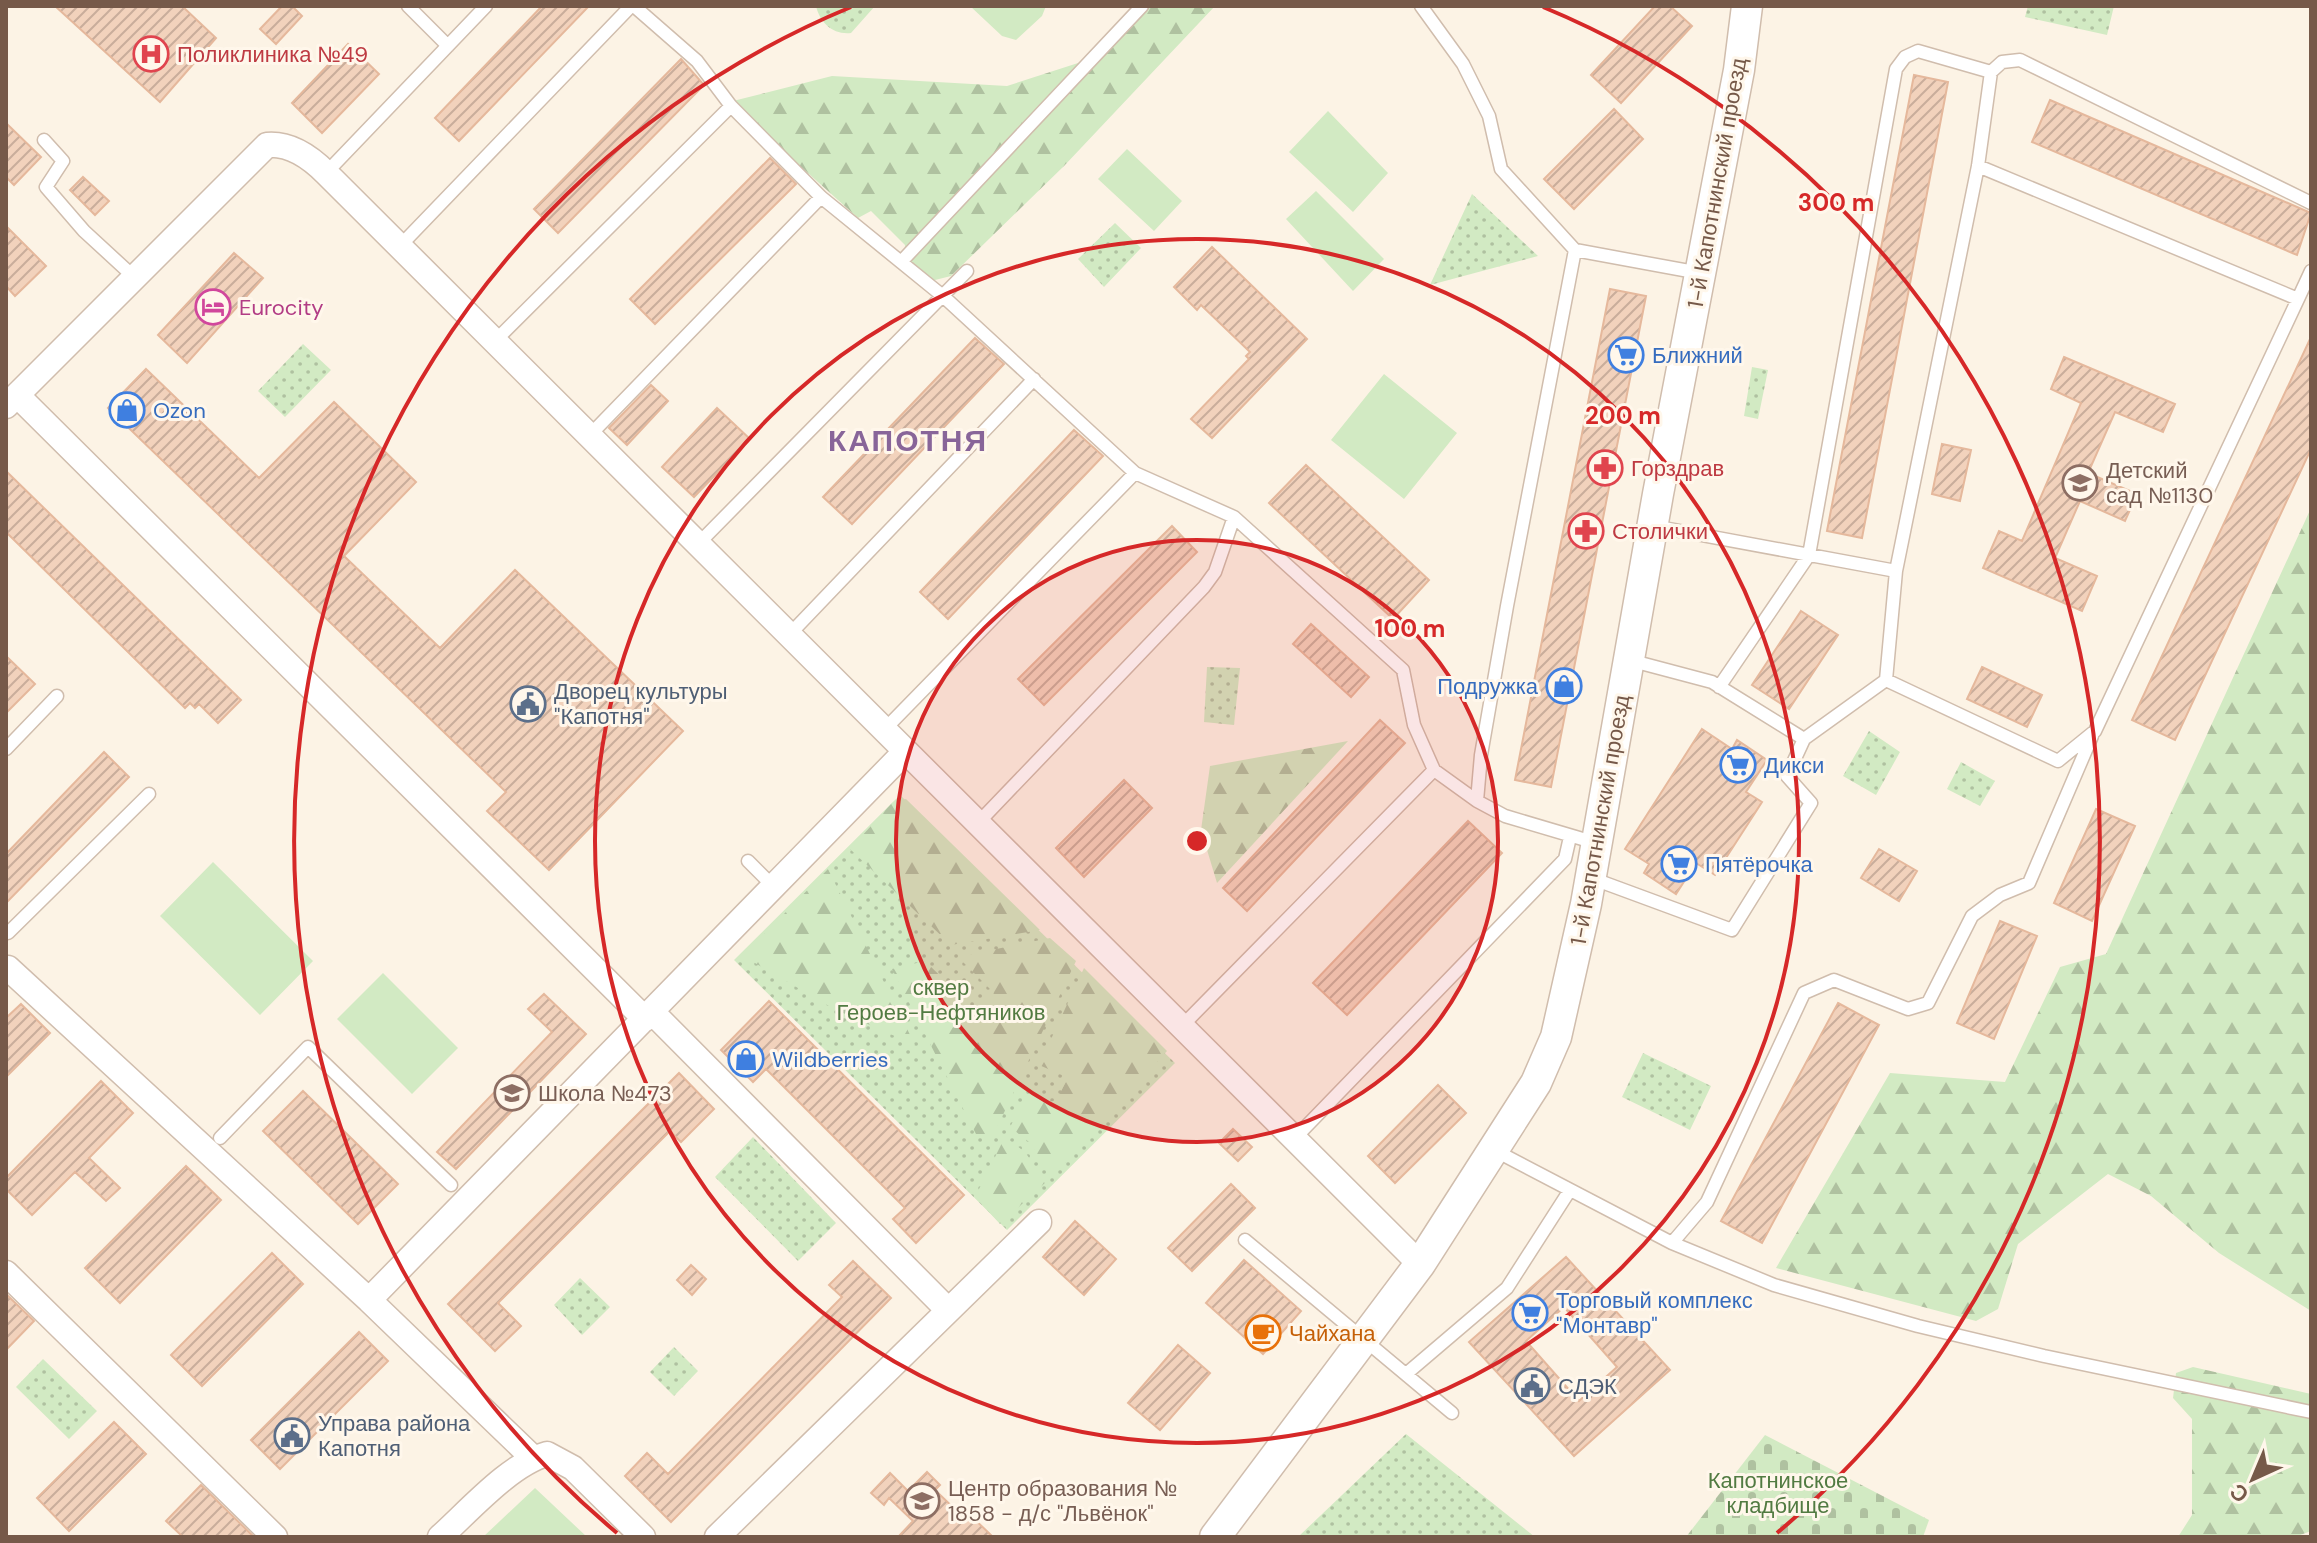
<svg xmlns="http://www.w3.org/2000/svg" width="2317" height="1543" font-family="'DM Sans',sans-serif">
<defs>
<pattern id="grass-dots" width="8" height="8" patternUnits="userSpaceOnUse" patternTransform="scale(2)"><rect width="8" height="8" fill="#d2eac3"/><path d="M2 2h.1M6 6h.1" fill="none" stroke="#afc1a0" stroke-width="1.8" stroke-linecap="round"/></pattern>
<pattern id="forest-firs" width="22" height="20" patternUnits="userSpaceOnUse" patternTransform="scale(2)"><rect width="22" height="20" fill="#d2eac3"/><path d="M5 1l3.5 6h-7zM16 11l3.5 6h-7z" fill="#afc1a0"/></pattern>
<pattern id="cemetery-stones" width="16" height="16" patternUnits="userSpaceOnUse" patternTransform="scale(2)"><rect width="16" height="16" fill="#d2eac3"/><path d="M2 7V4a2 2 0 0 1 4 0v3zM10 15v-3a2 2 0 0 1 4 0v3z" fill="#afc1a0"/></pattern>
<pattern id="building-hatch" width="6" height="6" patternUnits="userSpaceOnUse" patternTransform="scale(2)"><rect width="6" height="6" fill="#f2d2bc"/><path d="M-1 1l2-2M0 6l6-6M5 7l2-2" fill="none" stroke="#c9ad9b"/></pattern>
</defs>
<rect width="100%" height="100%" fill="#fcf3e5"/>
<path fill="url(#grass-dots)" d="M816 6H875L851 33C833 35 820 23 816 6Z
M2028 6H2114L2107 35 2025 17Z
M1472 194 1538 256 1430 285Z
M1115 223 1141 248 1104 287 1078 259Z
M303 344 331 370 285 417 258 391Z
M1752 367 1768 370 1758 419 1744 416Z
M1207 667 1240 668 1234 725 1204 722Z
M1869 731 1900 752 1876 795 1843 776Z
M1961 762 1995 781 1980 806 1947 789Z
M900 795 1175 1063 1007 1230 734 960Z
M1643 1053 1711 1086 1690 1130 1622 1097Z
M753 1137 836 1223 798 1261 715 1177Z
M580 1278 610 1307 582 1335 554 1305Z
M674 1347 698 1371 674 1396 650 1372Z
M43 1359 97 1411 69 1439 16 1387Z
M1406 1434 1535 1537H1298Z"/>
<path fill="url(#forest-firs)" d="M1158 6H1215L1064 166 951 276 931 281 904 257 905 245 871 211 858 218 729 102 832 76 1007 86 1106 54 1149 8Z
M2311 508V1311L2219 1253 2151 1196 2108 1174 2018 1244 1998 1309 1976 1321 1776 1268 1890 1073 2005 1082 2060 967 2106 954Z
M1348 741 1217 883 1201 830 1210 766Z
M906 799 1040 930 951 945 850 849 892 803Z
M828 869 915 1045 834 1009 743 956Z
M1050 938 1076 961 991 1140 977 1136 892 969 925 961 976 1011 994 993 958 957Z
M1084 968 1167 1051 1053 1176 1029 1142 1010 1127 1028 1093 1049 1102 1057 1100 1066 1081 1062 1075 1039 1065Z
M1005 1137 1025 1152 1046 1182 1000 1224 975 1197Z
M2193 1367 2311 1394V1531L2295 1537H2178L2192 1515V1419L2173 1398 2176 1373Z"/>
<path fill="url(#cemetery-stones)" d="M1765 1435 1929 1520 1923 1537H1686Z"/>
<path fill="#d2eac3" d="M970 6H1046L1042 16 1016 40 1002 36Z
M1328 111 1388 173 1353 212 1289 152Z
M1127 149 1182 201 1154 231 1098 179Z
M1316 191 1384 259 1353 291 1286 219Z
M1384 374 1457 433 1404 499 1331 440Z
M213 862 313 961 260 1015 160 916Z
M383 973 458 1048 412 1094 337 1019Z
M535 1488 587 1537H483Z"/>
<path fill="url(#building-hatch)" stroke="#e5b89c" stroke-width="2" fill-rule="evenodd" d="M55 6H182L216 38 160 102Z
M282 6H292L302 16 276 44 260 29Z
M542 6H589L459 141 435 118Z
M1655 6H1670L1692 26 1621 103 1591 75Z
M348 44 379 74 322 133 292 103Z
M681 59 704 85 558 233 534 209Z
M1914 75 1948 82 1862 538 1827 531Z
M2050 100 2311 213 2297 255 2032 142Z
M1614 109 1643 139 1574 209 1544 179Z
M6 123 41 157 14 185 6 177Z
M770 158 796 184 655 324 630 299Z
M83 177 109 201 95 215 70 190Z
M6 226 46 266 15 296 6 286Z
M1212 247 1307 339 1212 438 1191 419 1249 359 1246 356 1250 352 1201 305 1197 310 1174 287Z
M234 253 263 278 187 363 158 335Z
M1610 289 1646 296 1551 787 1515 780Z
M2311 337V449L2175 740 2132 720Z
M975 338 1004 364 852 524 823 497Z
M2064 357 2175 404 2163 432 2115 412 2088 473 2137 494 2125 521 2080 501 2055 558 2097 576 2082 611 1983 568 1999 531 2022 541 2081 403 2051 389Z
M146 369 259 478 334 402 416 482 344 556 440 648 515 570 683 731 549 870 487 811 506 792 108 408Z
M651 385 668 401 627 445 609 428Z
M717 408 750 439 694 497 662 467Z
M1074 430 1103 456 948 619 920 592Z
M1942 444 1971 450 1960 501 1932 494Z
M1306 465 1429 580 1393 619 1269 503Z
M6 471 241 700 218 723 199 704 195 708 190 703 185 708 6 532Z
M1172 526 1197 552 1044 705 1018 679Z
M1801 611 1838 635 1789 709 1752 685Z
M1311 624 1369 677 1351 697 1293 644Z
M6 656 35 684 6 713Z
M1982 667 2042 695 2027 727 1967 699Z
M1380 720 1405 743 1247 911 1223 888Z
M1702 729 1732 749 1737 740 1767 760 1746 792 1762 802 1715 875 1696 863 1676 894 1644 873 1649 864 1625 849Z
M104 752 129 777 6 903V854Z
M1124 780 1152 808 1084 877 1056 848Z
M2096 809 2135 826 2092 921 2054 903Z
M1468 821 1502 853 1347 1015 1313 983Z
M1879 849 1917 871 1899 901 1861 878Z
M2000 921 2037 936 1994 1039 1957 1023Z
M544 994 586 1034 456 1169 437 1152 552 1032 528 1009Z
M769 1001 964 1195 916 1243 893 1219 905 1208 766 1069 753 1082 721 1050Z
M1838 1003 1879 1025 1762 1243 1721 1221Z
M21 1004 50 1033 6 1077V1018Z
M679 1073 714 1109 681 1142 670 1131 498 1303 521 1326 495 1351 448 1304Z
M101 1081 133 1113 89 1158 120 1188 106 1201 75 1172 32 1215 6 1189V1178Z
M1438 1085 1466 1113 1395 1183 1368 1156Z
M303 1091 398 1184 358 1224 263 1131Z
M1233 1129 1252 1147 1238 1161 1219 1143Z
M186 1166 221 1200 120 1303 85 1268Z
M1231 1184 1255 1208 1192 1271 1168 1248Z
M1075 1221 1116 1259 1084 1295 1043 1257Z
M272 1253 303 1284 202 1386 171 1355Z
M1566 1257 1670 1370 1574 1456 1469 1342ZM1564 1307 1617 1367 1579 1401 1526 1341Z
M1244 1260 1301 1311 1263 1354 1206 1303Z
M853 1261 891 1298 671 1522 625 1476 647 1453 668 1474 842 1297 829 1285Z
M691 1265 706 1279 692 1295 677 1280Z
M6 1294 34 1321 6 1350Z
M359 1332 388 1361 280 1469 251 1440Z
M1178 1345 1210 1373 1160 1430 1128 1403Z
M114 1422 146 1454 69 1531 37 1498Z
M927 1472 940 1485 935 1490 963 1517 968 1513 993 1537H898L913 1521 889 1498 884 1505 871 1493 890 1473 908 1491Z
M201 1485 254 1537H183L166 1521Z"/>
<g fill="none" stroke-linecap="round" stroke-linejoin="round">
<defs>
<path id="service" d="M408 6 448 46
M634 6 697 61 731 106 821 197 944 297 1135 473 1234 517 1403 670 1414 725 1434 770 1477 801 1505 816 1596 843
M1421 6 1463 64 1489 116 1501 169 1575 250 1700 273
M44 140 63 161 46 187 84 231 134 277
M326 173 486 6
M400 246 631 6
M901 262 1142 6
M2298 299 2311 271
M495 341 731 106
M590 435 821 197
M1653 526 1896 571 1978 166 1991 72 2002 62 2020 60 2311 203
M699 543 967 271
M789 635 1034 379
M1629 660 1712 682 1804 739 1886 680 1896 571
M1886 680 2058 761 2095 731 2298 299 1978 166
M1719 687 1809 555 1896 69 1905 57 1918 51 1991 72
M884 730 1135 473
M6 749 57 696
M1477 801 1481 755 1507 606 1575 250
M977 824 1204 587 1215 572 1234 517
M748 861 774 887
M1591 878 1732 930 1811 803 1787 776 1804 739
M8 933 149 794
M1181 1027 1434 770
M220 1138 308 1047 451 1185
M1294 1139 1565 859 1570 837
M1494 1150 1672 1243 1774 1285 1918 1326 2044 1356 2311 1412
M1245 1240 1452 1413
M1672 1243 1707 1202 1804 993 1834 980 1908 1009 1928 1003 1972 916 2000 895 2029 883 2092 736
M1406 1374 1507 1288 1570 1190"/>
<path id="minor" d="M17 395 645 1019
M6 406 267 145C290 143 310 157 326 173L1420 1264
M8 968 369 1300 533 1458
M652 1012 947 1309
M6 1273 275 1537
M369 1300 905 752
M440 1537C469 1511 510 1464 547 1454L573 1468 643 1537
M717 1537 1039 1222"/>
<path id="tertiary" d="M1215 1537 1420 1264 1536 1083 1556 1037 1586 904 1658 494 1739 70 1747 6"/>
</defs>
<use href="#service" stroke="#d0bdad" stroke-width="15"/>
<use href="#minor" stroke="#d0bdad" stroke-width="27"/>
<use href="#tertiary" stroke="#d0bdad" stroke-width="33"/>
<use href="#service" stroke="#fff" stroke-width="12"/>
<use href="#minor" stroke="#fff" stroke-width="24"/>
<use href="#tertiary" stroke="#fff" stroke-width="30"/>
</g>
<circle cx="1197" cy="841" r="301" fill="#d62828" fill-opacity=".12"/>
<g fill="none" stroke="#d62828" stroke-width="4">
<circle cx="1197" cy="841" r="301"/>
<circle cx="1197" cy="841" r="602"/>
<path d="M617 1533A903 903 0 0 1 851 7M1543 7A903 903 0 0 1 1777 1533"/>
</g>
<defs>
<symbol id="hospital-ring" viewBox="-11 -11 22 22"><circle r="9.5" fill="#fff7eb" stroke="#e0444e" stroke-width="1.5"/><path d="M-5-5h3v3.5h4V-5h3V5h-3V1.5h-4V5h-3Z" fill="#e0444e"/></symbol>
<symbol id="hotel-ring" viewBox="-11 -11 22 22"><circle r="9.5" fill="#fff7eb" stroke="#d1479c" stroke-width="1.5"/><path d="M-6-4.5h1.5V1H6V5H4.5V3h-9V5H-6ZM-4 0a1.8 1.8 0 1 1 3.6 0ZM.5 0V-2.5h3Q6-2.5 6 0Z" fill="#d1479c"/></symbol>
<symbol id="supermarket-ring" viewBox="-11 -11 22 22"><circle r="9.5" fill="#fff7eb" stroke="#3f7fe0" stroke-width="1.5"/><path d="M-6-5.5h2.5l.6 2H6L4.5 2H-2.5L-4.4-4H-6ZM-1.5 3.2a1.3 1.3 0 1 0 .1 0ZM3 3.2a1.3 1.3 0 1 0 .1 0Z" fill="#3f7fe0"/></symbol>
<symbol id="shop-ring" viewBox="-11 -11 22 22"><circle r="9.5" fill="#fff7eb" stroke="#3f7fe0" stroke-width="1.5"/><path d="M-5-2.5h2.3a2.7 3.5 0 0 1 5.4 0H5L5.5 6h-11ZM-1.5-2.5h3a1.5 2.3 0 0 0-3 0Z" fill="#3f7fe0"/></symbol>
<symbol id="pharmacy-ring" viewBox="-11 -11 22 22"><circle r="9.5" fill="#fff7eb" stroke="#e0444e" stroke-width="1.5"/><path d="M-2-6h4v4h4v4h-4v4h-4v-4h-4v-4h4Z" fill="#e0444e"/></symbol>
<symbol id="school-ring" viewBox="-11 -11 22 22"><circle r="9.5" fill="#fff7eb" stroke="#8d6e63" stroke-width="1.5"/><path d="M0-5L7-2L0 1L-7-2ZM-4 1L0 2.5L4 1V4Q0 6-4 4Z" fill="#8d6e63"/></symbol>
<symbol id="civic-ring" viewBox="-11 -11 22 22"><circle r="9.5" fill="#fff7eb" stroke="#5c6f8a" stroke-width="1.5"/><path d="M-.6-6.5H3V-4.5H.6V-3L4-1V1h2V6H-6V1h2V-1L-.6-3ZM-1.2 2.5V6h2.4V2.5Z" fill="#5c6f8a"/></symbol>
<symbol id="cafe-ring" viewBox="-11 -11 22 22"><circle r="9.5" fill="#fff7eb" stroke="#e8710a" stroke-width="1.5"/><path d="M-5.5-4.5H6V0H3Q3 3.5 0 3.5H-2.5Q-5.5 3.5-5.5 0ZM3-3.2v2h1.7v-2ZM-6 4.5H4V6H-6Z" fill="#e8710a"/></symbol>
</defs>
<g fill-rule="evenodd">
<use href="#hospital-ring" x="131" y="34" width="40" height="40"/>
<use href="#hotel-ring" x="193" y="287" width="40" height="40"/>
<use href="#supermarket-ring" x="1606" y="335" width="40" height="40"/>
<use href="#shop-ring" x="107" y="390" width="40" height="40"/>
<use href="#pharmacy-ring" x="1585" y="448" width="40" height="40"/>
<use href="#school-ring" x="2060" y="463" width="40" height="40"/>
<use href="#pharmacy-ring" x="1566" y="511" width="40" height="40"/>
<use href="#shop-ring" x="1544" y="666" width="40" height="40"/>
<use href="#civic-ring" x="508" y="684" width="40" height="40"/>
<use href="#supermarket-ring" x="1718" y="745" width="40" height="40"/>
<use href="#supermarket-ring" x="1659" y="844" width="40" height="40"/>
<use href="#shop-ring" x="726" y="1039" width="40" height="40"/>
<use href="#school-ring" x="492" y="1073" width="40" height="40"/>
<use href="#supermarket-ring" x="1510" y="1293" width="40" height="40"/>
<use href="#cafe-ring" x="1243" y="1313" width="40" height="40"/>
<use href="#civic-ring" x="1512" y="1366" width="40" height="40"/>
<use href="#civic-ring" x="272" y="1416" width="40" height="40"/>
<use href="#school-ring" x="902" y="1481" width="40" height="40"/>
</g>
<g text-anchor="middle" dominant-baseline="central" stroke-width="6" stroke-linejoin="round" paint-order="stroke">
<g font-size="22" fill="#be3a42" stroke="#fff7eb" text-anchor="start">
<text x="177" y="54">Поликлиника №49</text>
<text x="1631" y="468">Горздрав</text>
<text x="1612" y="531">Столички</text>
</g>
<g font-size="22" fill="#765949" stroke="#fff7eb">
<text transform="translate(1717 183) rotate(-80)">1-й Капотнинский проезд</text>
<text transform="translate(1600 820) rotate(-80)">1-й Капотнинский проезд</text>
</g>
<g font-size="22" fill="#b23c85" stroke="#fff7eb" text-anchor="start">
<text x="239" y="307">Eurocity</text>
</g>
<g font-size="22" fill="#366cbe" stroke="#fff7eb" text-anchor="start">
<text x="1652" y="355">Ближний</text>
<text x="153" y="410">Ozon</text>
<text x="1538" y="686" text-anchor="end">Подружка</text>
<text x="1764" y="765">Дикси</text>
<text x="1705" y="864">Пятёрочка</text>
<text x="772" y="1059">Wildberries</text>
<text x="1556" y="1300">Торговый комплекс<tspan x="1556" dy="25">"Монтавр"</tspan></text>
</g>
<g font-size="22" fill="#785e54" stroke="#fff7eb" text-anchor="start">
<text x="2106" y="470">Детский<tspan x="2106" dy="25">сад №1130</tspan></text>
<text x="538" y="1093">Школа №473</text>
<text x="948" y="1488">Центр образования №<tspan x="948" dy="25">1858 - д/с "Львёнок"</tspan></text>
</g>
<g font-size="22" fill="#4e5e75" stroke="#fff7eb" text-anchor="start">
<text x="554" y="691">Дворец культуры<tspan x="554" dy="25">"Капотня"</tspan></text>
<text x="1558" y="1386">СДЭК</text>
<text x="318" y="1423">Управа района<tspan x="318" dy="25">Капотня</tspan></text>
</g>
<g font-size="22" fill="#527b42" stroke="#fff7eb">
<text x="941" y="987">сквер<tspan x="941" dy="25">Героев-Нефтяников</tspan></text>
<text x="1778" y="1480">Капотнинское<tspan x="1778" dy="25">кладбище</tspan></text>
</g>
<g font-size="22" fill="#c56008" stroke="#fff7eb" text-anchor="start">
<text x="1289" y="1333">Чайхана</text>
</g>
<g font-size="30" font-weight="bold" letter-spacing="2" fill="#886599" stroke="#fff7eb">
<text x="908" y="440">КАПОТНЯ</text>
</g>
</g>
<circle cx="1197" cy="841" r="12" fill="#d62828" stroke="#fff7eb" stroke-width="4"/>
<g font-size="24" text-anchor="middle" font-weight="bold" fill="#d62828" stroke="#fff7eb" stroke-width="6" stroke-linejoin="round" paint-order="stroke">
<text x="1836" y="211">300 m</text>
<text x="1623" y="424">200 m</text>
<text x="1410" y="637">100 m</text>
</g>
<rect width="2317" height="1543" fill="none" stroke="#765949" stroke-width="16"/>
<g transform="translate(2253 1479) rotate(224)" stroke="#fff7eb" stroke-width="6" paint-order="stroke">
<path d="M0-6L14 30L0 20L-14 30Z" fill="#765949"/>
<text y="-12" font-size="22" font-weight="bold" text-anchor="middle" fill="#765949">С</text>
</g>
</svg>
